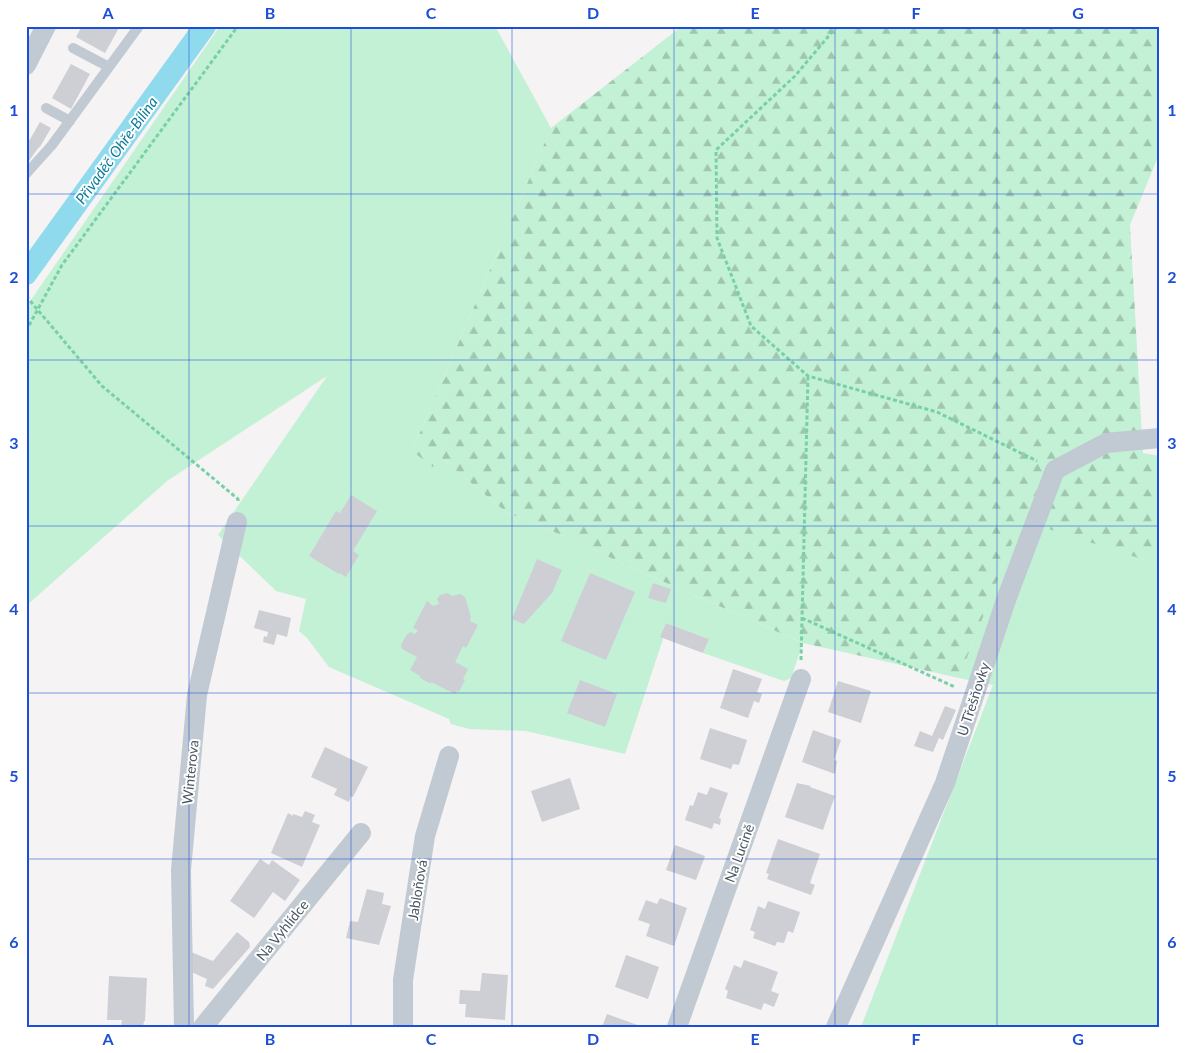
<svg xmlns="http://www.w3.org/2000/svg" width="1186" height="1053" font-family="Lato,sans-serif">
<defs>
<pattern id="forest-firs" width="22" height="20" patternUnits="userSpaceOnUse" patternTransform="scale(1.25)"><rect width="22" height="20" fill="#c3f1d5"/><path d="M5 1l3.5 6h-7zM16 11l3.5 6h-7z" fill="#a0c6b0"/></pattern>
</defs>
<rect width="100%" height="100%" fill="#f5f3f3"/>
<path fill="#c3f1d5" d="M220 26H495L551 128 412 451 441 458 506 512 571 539 630 567 803 643 791 678 784 681 703 653 709 639 666 623 661 637 663 639 625 754 526 731 469 729 451 724 449 719 329 667 307 638 299 631 306 599 276 591 218 535 327 376 167 481 26 606V307Z
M1021 519 1160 565V1027H861L993 685 959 678Z"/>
<path fill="url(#forest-firs)" d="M682 26H1160V152L1130 225 1143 453 1160 456V565L1021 520 959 678 803 643 630 567 571 539 506 512 441 458 433 467 412 451 551 128Z"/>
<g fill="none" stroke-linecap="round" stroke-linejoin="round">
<path stroke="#90daee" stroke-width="22" d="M26 274 205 26"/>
</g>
<path fill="#cdcfd5" d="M82 26H120L105 53 76 37Z
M71 64 90 74 71 109 52 98Z
M40 122 51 128 40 147H39L26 165V142L27 140 29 141Z
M351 495 377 511 353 551 359 555 346 577 339 573V574L309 556 336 511 340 513Z
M537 559 562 570 552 593 524 624 512 619Z
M590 573 635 592 606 660 561 641Z
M653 583 671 589 666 603 648 598Z
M448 593 452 596 460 594 465 597 471 617 470 621 478 625 466 648 463 646 455 662 468 669 463 679 465 680 459 692 457 691 455 694 431 682V684L420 678V676L410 670 417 657 402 649 401 645 407 634 411 632 415 634 418 630 413 628 427 601 433 606 439 604 437 599 440 595Z
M259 610 291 618 287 637 277 634 274 645 263 642 264 636 267 637 268 632 254 628Z
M666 623 709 639 703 653 660 637Z
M733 669 762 679 757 692 762 694 759 703 754 701 748 718 720 708Z
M580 680 617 694 605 727 567 713Z
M838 681 871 691 861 723 828 712Z
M945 706 956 710 943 740 939 738 933 752 914 746 920 731 932 736Z
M710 728 747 740 739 765 733 764 731 769 700 759Z
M813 730 841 740 834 760 837 761 835 774 802 762Z
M325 747 368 767 353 797 351 796 349 802 334 795 337 789 311 777Z
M570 778 580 809 542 822 531 791Z
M797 783 811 786 810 787 835 796 823 830 785 817Z
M710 787 728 793 719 818 721 819 720 825 714 823 712 829 685 820 690 805 693 806 698 792 707 795Z
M305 811 315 815 312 822 320 825 302 867 271 853 288 813 293 816V814L302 817Z
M778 839 820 854 810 883 815 885 811 895 767 879 769 874 766 873Z
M675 845 705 856 696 880 666 870Z
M260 859 269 865 272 860 300 880 285 901 273 892 254 918 230 901Z
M367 889 384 893 382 904 391 906 379 945 346 938 350 921 358 922Z
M660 898 687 908 674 946 646 936 650 924 638 920 646 900 657 904Z
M768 901 800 912 793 933 788 931 784 943 777 942 775 946 753 938 755 932 750 930 758 906 765 909Z
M237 932 249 942 250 947 213 989 205 986 207 979 191 972V952L213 961Z
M626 955 659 967 648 999 615 987Z
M744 960 778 972 771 991 779 994 774 1007 764 1003 761 1010 726 998 728 991 725 989 734 965 741 968Z
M482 973 508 975 505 1020 465 1017 466 1004H459L460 990 480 991Z
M109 976 147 978 145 1021H144L143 1027H121L122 1020H107Z
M607 1014 643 1027H602Z"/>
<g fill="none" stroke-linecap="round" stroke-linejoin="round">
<path stroke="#7ad0a6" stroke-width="3" stroke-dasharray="4 2.5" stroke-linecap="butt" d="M837 26 795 76 716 150 717 238 751 326 808 376 937 412 1037 461
M26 296 102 386 238 499V501
M26 331 62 265 238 26
M802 618 955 687
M801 660 808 376"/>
<path stroke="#c1cad2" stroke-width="10" d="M73 48 109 67
M46 108 70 121
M26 174 52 145 139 26"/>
<path stroke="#c1cad2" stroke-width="20" d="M26 65 46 26
M184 1027 181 870 197 695 237 522
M203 1027 361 833
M403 1027V980L425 836 449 756
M677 1027 801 679
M836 1027 945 783 1006 600 1055 470 1106 443 1160 438"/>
</g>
<path fill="none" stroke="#1d4ed8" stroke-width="1" stroke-opacity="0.55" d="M189 26V1027M351 26V1027M512 26V1027M674 26V1027M835 26V1027M997 26V1027M26 194H1160M26 360H1160M26 526H1160M26 693H1160M26 859H1160"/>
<g text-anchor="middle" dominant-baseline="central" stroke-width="4" stroke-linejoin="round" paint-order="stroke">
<g font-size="14" fill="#4a5661" stroke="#fff">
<text transform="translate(973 699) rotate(-72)">U Třešňovky</text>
<text transform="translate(190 772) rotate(-84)">Winterova</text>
<text transform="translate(739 853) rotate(-70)">Na Lucině</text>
<text transform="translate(417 890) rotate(-81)">Jabloňová</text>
<text transform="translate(282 930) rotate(-51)">Na Vyhlídce</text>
</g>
<g font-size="15" font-style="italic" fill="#0c7c9b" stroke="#fff">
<text transform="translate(116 150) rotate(-54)">Přivaděč Ohře-Bílina</text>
</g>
</g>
<rect width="1186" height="1053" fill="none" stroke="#ffffff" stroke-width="55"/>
<rect x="28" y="28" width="1130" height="998" fill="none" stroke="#1d4ed8" stroke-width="2"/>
<g font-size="16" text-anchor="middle" font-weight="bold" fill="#1d4ed8">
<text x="108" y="19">A</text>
<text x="270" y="19">B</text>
<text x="431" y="19">C</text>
<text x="593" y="19">D</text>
<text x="755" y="19">E</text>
<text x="916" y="19">F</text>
<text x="1078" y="19">G</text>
<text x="14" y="116">1</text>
<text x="1172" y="116">1</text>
<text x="14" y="283">2</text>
<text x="1172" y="283">2</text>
<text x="14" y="449">3</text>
<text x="1172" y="449">3</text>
<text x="14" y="615">4</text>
<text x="1172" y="615">4</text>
<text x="14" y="782">5</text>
<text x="1172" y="782">5</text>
<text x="14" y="948">6</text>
<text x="1172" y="948">6</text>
<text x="108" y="1045">A</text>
<text x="270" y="1045">B</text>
<text x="431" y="1045">C</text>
<text x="593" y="1045">D</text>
<text x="755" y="1045">E</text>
<text x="916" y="1045">F</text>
<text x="1078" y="1045">G</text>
</g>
</svg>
